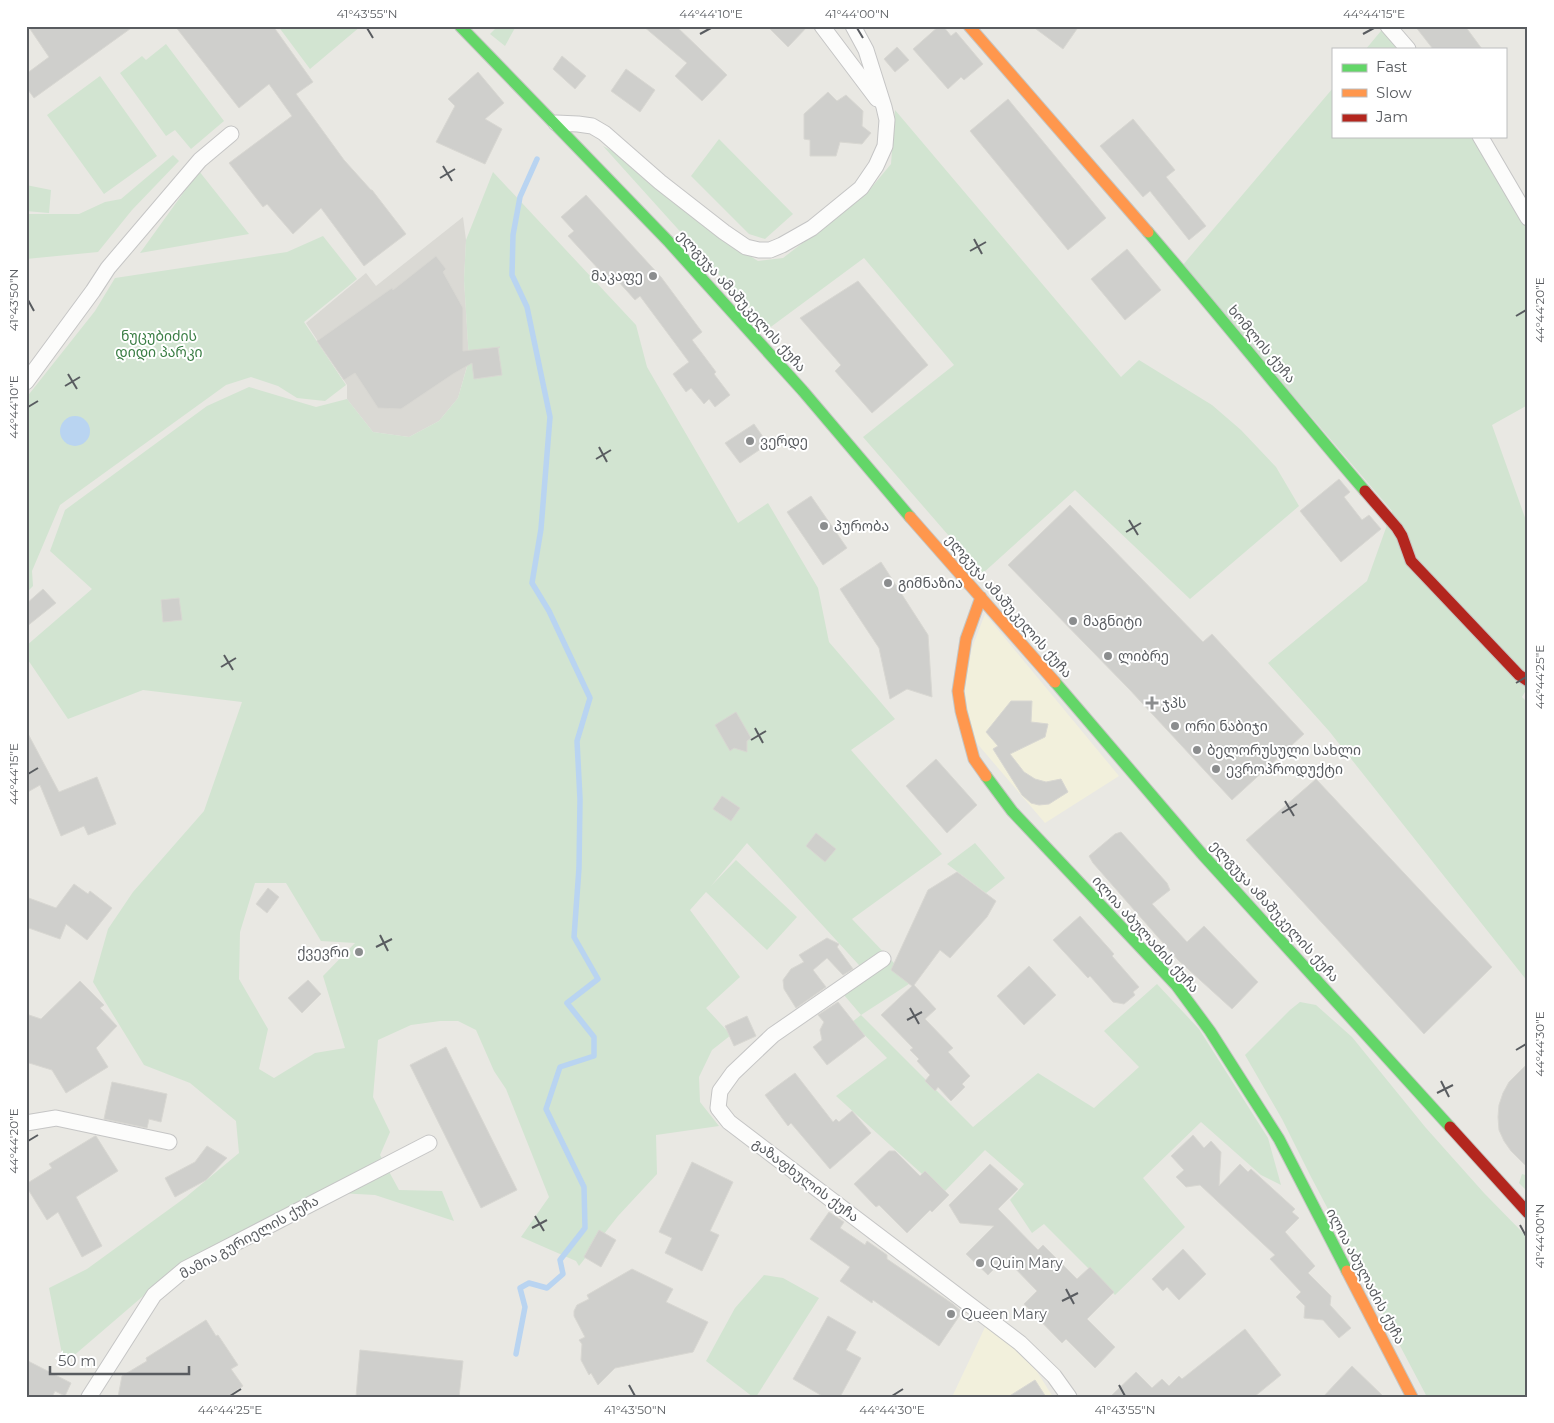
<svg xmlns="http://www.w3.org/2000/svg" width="1554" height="1423" font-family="Montserrat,'Noto Sans Georgian',sans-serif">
<rect width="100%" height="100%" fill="#e9e8e3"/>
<path fill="#f2f0dc" d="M985 614 1119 776 1045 823 975 741 963 696 972 648Z
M987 1323 1036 1370 1053 1397H952Z"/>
<path fill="#dad9d4" d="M463 217 466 240 464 280 469 359 458 398 439 421 409 437 373 432 347 399V385L306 323 366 273 376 286Z"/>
<path fill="#d2e4d1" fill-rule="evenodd" d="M278 26H361L310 69Z
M498 26H516L505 46 490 34Z
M1385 26 1408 49H1366Z
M166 44 224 121 191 149 175 130 166 136 120 73 142 56 146 60Z
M100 76 157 156 104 194 47 115Z
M1333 88V136H1480L1528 218V405L1492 425 1528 526V687L1522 697 1528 703V982L1329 731 1268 663 1367 581 1392 511 1182 266Z
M895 110 1121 377 1139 360 1212 405 1241 430 1276 467 1299 506 1190 599 1075 490 982 574 863 437 954 365 864 258 768 329 603 146 614 152 721 238 758 261 783 258 866 194 891 164Z
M719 139 793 214 765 239 749 234 691 176Z
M173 155 179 161 132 210 98 252 26 259V214H79L105 202 121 199Z
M199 171 249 234 140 253Z
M493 172 636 325 647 367 738 523 768 503 818 588 829 642 895 719 851 750 942 854 852 919 912 982 861 1015 973 1127 1038 1073 1094 1108 1139 1067 1104 1031 1157 984 1199 1029 1268 1138 1281 1185 1261 1175 1201 1122 1143 1178 1185 1227 1115 1295 1044 1224 1032 1233 1010 1200 1024 1184 985 1150 943 1193 836 1096 887 1058 852 1022 861 1015 844 995 869 976 747 843 711 886 736 860 797 917 767 950 706 892 690 910 740 977 706 1008 731 1035 712 1050 699 1077 700 1102 719 1126 656 1135 657 1174 618 1216 579 1266 576 1261 521 1237 549 1197 506 1089 494 1071 476 1030 458 1021H440L411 1025 378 1040 373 1097 390 1132 380 1155 399 1190 442 1191 454 1221 375 1195 321 1192 190 1258 156 1285 64 1364 49 1288 87 1269 186 1197 239 1153 236 1121 190 1083 144 1065 93 982 108 929 133 892 204 811 242 702 143 690 68 719 26 657V646L92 589 50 551 65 510 207 406 249 387 316 407 347 399 373 432 409 437 439 421 458 398 469 360 464 280 466 240ZM255 883H286L321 941 355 943 323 976 345 1048 315 1053 274 1078 259 1069 268 1029 239 979 240 932Z
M26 185 51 190 49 213 26 211Z
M323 236 357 279 304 322 346 385 325 401 297 398 278 386 251 377 226 385 60 505 32 571 33 586 26 593V398L95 311 115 278 287 252Z
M975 843 1005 878 986 893 947 864Z
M1300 1002 1316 1005 1352 1037 1426 1128 1484 1193 1528 1238V1397H1427L1310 1175 1282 1119 1245 1055 1290 1010Z
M1522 1174 1528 1176V1192L1519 1183Z
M764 1275 783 1278 819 1298 756 1397H753L706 1361 735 1308Z"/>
<path fill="#b9d4f1" d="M60 431a15 15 0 1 1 30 0a15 15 0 1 1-30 0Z"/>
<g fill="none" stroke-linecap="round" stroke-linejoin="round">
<path stroke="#b9d4f1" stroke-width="5.5" d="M516 1354 525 1307 520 1288 529 1283 547 1288 563 1274 560 1260 585 1228 584 1187 546 1109 560 1067 594 1056V1037L567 1003 598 979 574 937 579 868 580 799 577 741 590 698 549 611 532 583 541 529 550 417 527 307 512 275 513 235 520 197 537 159"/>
</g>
<path fill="#cfcfcc" stroke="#d8d7d2" d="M28 26H134L34 98 26 87V74L49 57Z
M175 26H273L313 82 296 94 344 160 371 190H372L406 234 364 266 321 208 293 234 267 204 263 207 229 163 292 116 269 84 239 108Z
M643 26H676L727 75 702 101 675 76 687 63Z
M767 26H808L788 47Z
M939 26H943L951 36 956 32 983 64 964 80 961 77 948 89 913 49Z
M1032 26H1079L1063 49Z
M1415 26H1465L1482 49H1433Z
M897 47 909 60 895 72 884 59Z
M562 56 586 76 575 89 553 69Z
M626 69 655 90 640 112 611 91Z
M478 72 504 103 485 119 502 129 485 164 436 142 455 106 448 99Z
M828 92 837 101 846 95 863 111 862 126 871 133 862 144 840 142 836 156H810V140L804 139V114Z
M1008 99 1106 218 1068 250 970 131Z
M1133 119 1175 170 1166 177 1206 226 1189 240 1150 191 1143 197 1100 146Z
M586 195 661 277 702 332 692 340 716 372 714 374 730 395 715 407 709 399 704 404 691 388 686 392 673 374 689 362 640 296 635 300 618 281 613 285 568 236 574 231 561 217Z
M1127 249 1161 290 1125 320 1091 279Z
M436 256 446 269 443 272 463 308V351L500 347 498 348 502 375 474 379 472 363 453 374 401 409 378 408 355 373 344 380 317 341 392 288 393 290Z
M858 281 928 365 872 413 835 371 841 365 800 318Z
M754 424 768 444 740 463 725 443Z
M1339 479 1350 492 1344 497 1362 520 1369 515 1381 529 1341 562 1300 511Z
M811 496 847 548 823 565 787 512Z
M1070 505 1203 642 1212 634 1304 734 1232 800 1129 689 1008 565Z
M881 562 928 635 932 697 907 689 890 699 879 648 840 589Z
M43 589 56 603 26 627V604Z
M179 598 182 620 163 622 161 600Z
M1011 701H1032L1031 722 1048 724 1045 737 1010 754 1024 772 1035 779 1046 782 1061 779 1068 792 1049 804 1039 805 1031 803 1022 795 993 749 998 746 986 732Z
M736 712 751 738 747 741V752L734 748 730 751 715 725Z
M26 730 59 792 97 777 116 824 88 835 84 826 61 836 40 785 26 793Z
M936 759 977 805 947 833 906 786Z
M1316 779 1492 967 1424 1034 1246 840Z
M722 796 740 808 731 821 713 809Z
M1121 832 1167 883 1170 890 1152 904 1187 942 1204 926 1258 982 1232 1009 1178 960 1093 863 1089 856 1115 834Z
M816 833 836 849 825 862 806 846Z
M957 872 996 901 987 917 950 958 940 950 914 985 936 1009 925 1019 953 1048 948 1052 970 1076 962 1084 965 1087 951 1101 938 1087 935 1091 925 1081 930 1075 917 1061 919 1059 910 1050 913 1048 881 1015 912 986 891 970 928 890Z
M74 884 88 894 90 891 112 908 87 940 66 924 60 939 26 927V897L56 908Z
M268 888 279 897 267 913 256 904Z
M1080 916 1114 954 1112 956 1139 987 1133 992 1135 995 1124 1004 1113 1002 1090 976 1088 978 1053 940Z
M827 938 839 944 837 947 853 969 843 975 827 958 813 970 826 987 796 1008 784 989 783 980 791 969 804 962 799 955Z
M1029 966 1056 995 1024 1025 997 996Z
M308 980 321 994 302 1013 288 998Z
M80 981 104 1005 100 1008 117 1026 96 1048 108 1067 66 1093 52 1070 26 1062V1014L41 1019Z
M838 1002 865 1036 827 1065 813 1047 822 1040 820 1030 824 1022 818 1015Z
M747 1016 756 1036 734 1046 725 1026Z
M446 1047 517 1190 481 1208 410 1065Z
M1528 1063V1168L1511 1151 1504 1141 1499 1130 1498 1117 1499 1105 1503 1093 1509 1082Z
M795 1073 833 1122 836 1119 839 1122 852 1111 871 1133 830 1169 791 1123 788 1126 765 1095Z
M112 1082 167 1094 161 1122 149 1119 147 1128 104 1119Z
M1193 1135 1204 1148 1211 1141 1221 1152 1219 1186 1240 1164 1248 1172 1251 1169 1295 1209 1292 1212 1299 1218 1285 1232 1315 1266 1308 1273 1331 1296 1330 1305 1351 1328 1339 1338 1323 1320 1304 1318 1305 1306 1296 1297 1301 1292 1270 1259 1275 1255 1200 1185 1186 1187 1176 1177 1184 1170 1171 1156Z
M95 1136H96L118 1171 76 1197 102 1246 82 1257 58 1212 47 1220 26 1186V1184L52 1168 49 1164Z
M207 1146 227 1158 206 1180 175 1197 165 1178 195 1162Z
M889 1151H895L920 1176 925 1171 949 1195 932 1212 930 1210 907 1233 879 1205 876 1207 854 1184Z
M692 1162 733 1182 710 1231 719 1235 702 1271 665 1253 672 1238 659 1232Z
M990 1164 1018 1189 998 1209 1038 1250 1043 1245 1077 1279 1090 1267 1114 1292 1087 1319 1115 1347 1095 1368 1066 1339 1062 1343 1024 1304 1037 1291 1005 1258 988 1275 966 1254 994 1226 960 1223 949 1205Z
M829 1212 844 1222 840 1228 865 1245 867 1241 887 1255V1259L953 1304 962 1312 939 1346 873 1300 872 1303 840 1281 850 1267 810 1239Z
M599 1230 616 1240 601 1267 584 1257Z
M1183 1249 1206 1274 1179 1300 1167 1287 1163 1291 1152 1279Z
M632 1269 673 1289 666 1302 708 1322 693 1352 615 1368 598 1385 591 1373 589 1375 581 1360 582 1344 579 1340 585 1337 574 1316V1311L577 1305 589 1299 587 1295Z
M828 1316 856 1332 846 1350 861 1358 840 1397H824L793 1379Z
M206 1320 216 1336 218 1335 238 1365 231 1369 243 1386 227 1397H118L122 1376 147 1361 146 1358Z
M1245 1329 1281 1375 1254 1397H1110L1136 1372 1152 1388 1162 1379 1169 1386 1179 1376 1182 1379Z
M360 1350 463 1361 459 1397H356Z
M26 1360 71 1383 65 1396 55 1391 52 1397H26Z
M1352 1366 1384 1397H1323Z
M1035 1380 1046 1397H1008Z"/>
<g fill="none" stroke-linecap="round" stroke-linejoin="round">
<defs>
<path id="street" d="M822 26 877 99
M1388 26 1408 49
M556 123 578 124 592 126 604 133 660 182 724 232 746 247 759 250H770L782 245 812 228 861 188 876 166 885 146 887 120 884 107 866 50 853 26
M1480 136 1528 218
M26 382 93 291 108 268 200 160 231 134
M883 959 773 1035 733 1073 720 1091 718 1108 729 1122 1020 1343 1054 1376 1069 1397
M26 1123 56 1118 169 1142
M89 1397 154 1295 185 1269 429 1143"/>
<path id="fast" d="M460 26 669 242 803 391 910 517
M1148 232C1221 317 1291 405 1365 491
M1055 682 1202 854 1450 1127
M986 776 1012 811 1176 985 1210 1031 1279 1139 1347 1271"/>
<path id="slow" d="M969 26 1148 232
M910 517 1055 682
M981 597 966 639 958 691 961 711 974 759 986 776
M1347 1271 1412 1397"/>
<path id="jam" d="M1365 491 1397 528 1402 536 1411 561 1519 675 1528 681
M1450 1127 1528 1213"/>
</defs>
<use href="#street" stroke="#c5c5c5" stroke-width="17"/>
<use href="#fast" stroke="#c5c5c3" stroke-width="13"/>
<use href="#slow" stroke="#c5c5c3" stroke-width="13"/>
<use href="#jam" stroke="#c5c5c3" stroke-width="13"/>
<use href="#street" stroke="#fcfcfb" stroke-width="15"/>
<use href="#fast" stroke="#63d668" stroke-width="11"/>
<use href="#slow" stroke="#ff974d" stroke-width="11"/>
<use href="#jam" stroke="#b3261e" stroke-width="11"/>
</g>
<path fill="none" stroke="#595c60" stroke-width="2" d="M367 28 373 38M857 28 863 38M700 34 711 28M1363 34 1374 28M443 166 452 181M440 178 455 169M974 239 982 254M970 251 986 242M28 300 34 311M1516 316 1526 310M68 374 77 389M65 386 80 377M28 407 38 401M599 447 607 462M596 459 611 450M1129 520 1138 535M1126 532 1141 523M224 655 233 670M221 667 236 658M1516 683 1526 677M755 728 763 743M751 740 766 731M28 774 38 768M1285 801 1294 816M1282 813 1297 804M380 935 388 951M376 947 392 939M910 1008 919 1024M907 1020 922 1012M1516 1050 1526 1044M1441 1081 1449 1097M1437 1093 1453 1085M28 1141 38 1135M535 1216 544 1231M1520 1225 1526 1236M532 1228 547 1220M1066 1289 1074 1304M1062 1301 1078 1293M629 1385 635 1396M1119 1385 1125 1396M230 1396 241 1389M892 1396 903 1389"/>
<g fill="#8b8d8e" stroke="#fff" stroke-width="2">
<circle cx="653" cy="276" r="5"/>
<circle cx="750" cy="441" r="5"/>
<circle cx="824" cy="526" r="5"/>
<circle cx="888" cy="583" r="5"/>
<circle cx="1073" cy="621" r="5"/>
<circle cx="1108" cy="656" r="5"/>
<path d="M1149.5 695.5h5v5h5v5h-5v5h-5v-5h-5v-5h5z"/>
<circle cx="1175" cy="726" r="5"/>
<circle cx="1197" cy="750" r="5"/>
<circle cx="1216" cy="769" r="5"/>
<circle cx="359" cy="952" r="5"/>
<circle cx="980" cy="1263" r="5"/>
<circle cx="951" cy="1314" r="5"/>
</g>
<g text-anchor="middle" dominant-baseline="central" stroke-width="4" stroke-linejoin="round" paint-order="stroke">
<g font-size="14" fill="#595c60" stroke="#fff" text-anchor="start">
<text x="643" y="276" text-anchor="end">მაკაფე</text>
<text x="760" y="441">ვერდე</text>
<text x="834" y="526">პურობა</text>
<text x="898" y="583">გიმნაზია</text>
<text x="1083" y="621">მაგნიტი</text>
<text x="1118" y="656">ლიბრე</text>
<text x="1162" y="703">ჯპს</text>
<text x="1185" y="726">ორი ნაბიჯი</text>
<text x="1207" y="750">ბელორუსული სახლი</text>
<text x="1226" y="769">ევროპროდუქტი</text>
<text x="349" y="952" text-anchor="end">ქვევრი</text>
<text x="990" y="1263">Quin Mary</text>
<text x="961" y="1314">Queen Mary</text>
</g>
<g font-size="14" fill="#595c60" stroke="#fff">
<text transform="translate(742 301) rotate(48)">ელგუჯა ამაშუკელის ქუჩა</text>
<text transform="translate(1262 344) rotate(50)">ხომლის ქუჩა</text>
<text transform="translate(1009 606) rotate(49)">ელგუჯა ამაშუკელის ქუჩა</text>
<text transform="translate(1275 911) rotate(48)">ელგუჯა ამაშუკელის ქუჩა</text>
<text transform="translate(1146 934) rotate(48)">ილია აბულაძის ქუჩა</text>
<text transform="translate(806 1180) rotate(37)">გაზაფხულის ქუჩა</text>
<text transform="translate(249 1237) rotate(-29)">მამია გურიელის ქუჩა</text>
<text transform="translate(1366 1276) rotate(62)">ილია აბულაძის ქუჩა</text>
</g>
<g font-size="14" fill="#3b7e45" stroke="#fff">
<text x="159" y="336">ნუცუბიძის<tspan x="159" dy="16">დიდი პარკი</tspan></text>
</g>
</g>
<rect width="1554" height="1423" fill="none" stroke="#ffffff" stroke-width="55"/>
<rect x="1332" y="48" width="175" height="90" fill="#ffffff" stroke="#bdbebf"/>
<rect x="1342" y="64" width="25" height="8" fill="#63d668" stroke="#bdbebf"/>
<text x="1376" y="72" font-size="15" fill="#595c60">Fast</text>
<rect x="1342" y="89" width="25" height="8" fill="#ff974d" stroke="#bdbebf"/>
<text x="1376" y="98" font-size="15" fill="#595c60">Slow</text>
<rect x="1342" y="114" width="25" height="8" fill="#b3261e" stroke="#bdbebf"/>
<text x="1376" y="122" font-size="15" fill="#595c60">Jam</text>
<path d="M50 1366v8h139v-8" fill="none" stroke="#595c60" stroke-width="2.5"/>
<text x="58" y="1366" font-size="15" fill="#595c60" stroke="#ffffff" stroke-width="4" paint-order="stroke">50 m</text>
<rect x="28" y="28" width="1498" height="1368" fill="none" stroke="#595c60" stroke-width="2"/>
<g font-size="12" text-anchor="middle" fill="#595c60">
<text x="367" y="18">41°43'55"N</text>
<text x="711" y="18">44°44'10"E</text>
<text x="857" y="18">41°44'00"N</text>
<text x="1374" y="18">44°44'15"E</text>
<text transform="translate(14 300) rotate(-90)" y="4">41°43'50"N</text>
<text transform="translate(1540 310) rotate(-90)" y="4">44°44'20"E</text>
<text transform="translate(14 407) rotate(-90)" y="4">44°44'10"E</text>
<text transform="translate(1540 677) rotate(-90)" y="4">44°44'25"E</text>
<text transform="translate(14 774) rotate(-90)" y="4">44°44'15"E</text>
<text transform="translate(1540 1044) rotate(-90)" y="4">44°44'30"E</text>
<text transform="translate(14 1141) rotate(-90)" y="4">44°44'20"E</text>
<text transform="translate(1540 1236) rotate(-90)" y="4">41°44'00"N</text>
<text x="230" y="1414">44°44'25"E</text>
<text x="635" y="1414">41°43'50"N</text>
<text x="892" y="1414">44°44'30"E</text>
<text x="1125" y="1414">41°43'55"N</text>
</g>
</svg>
